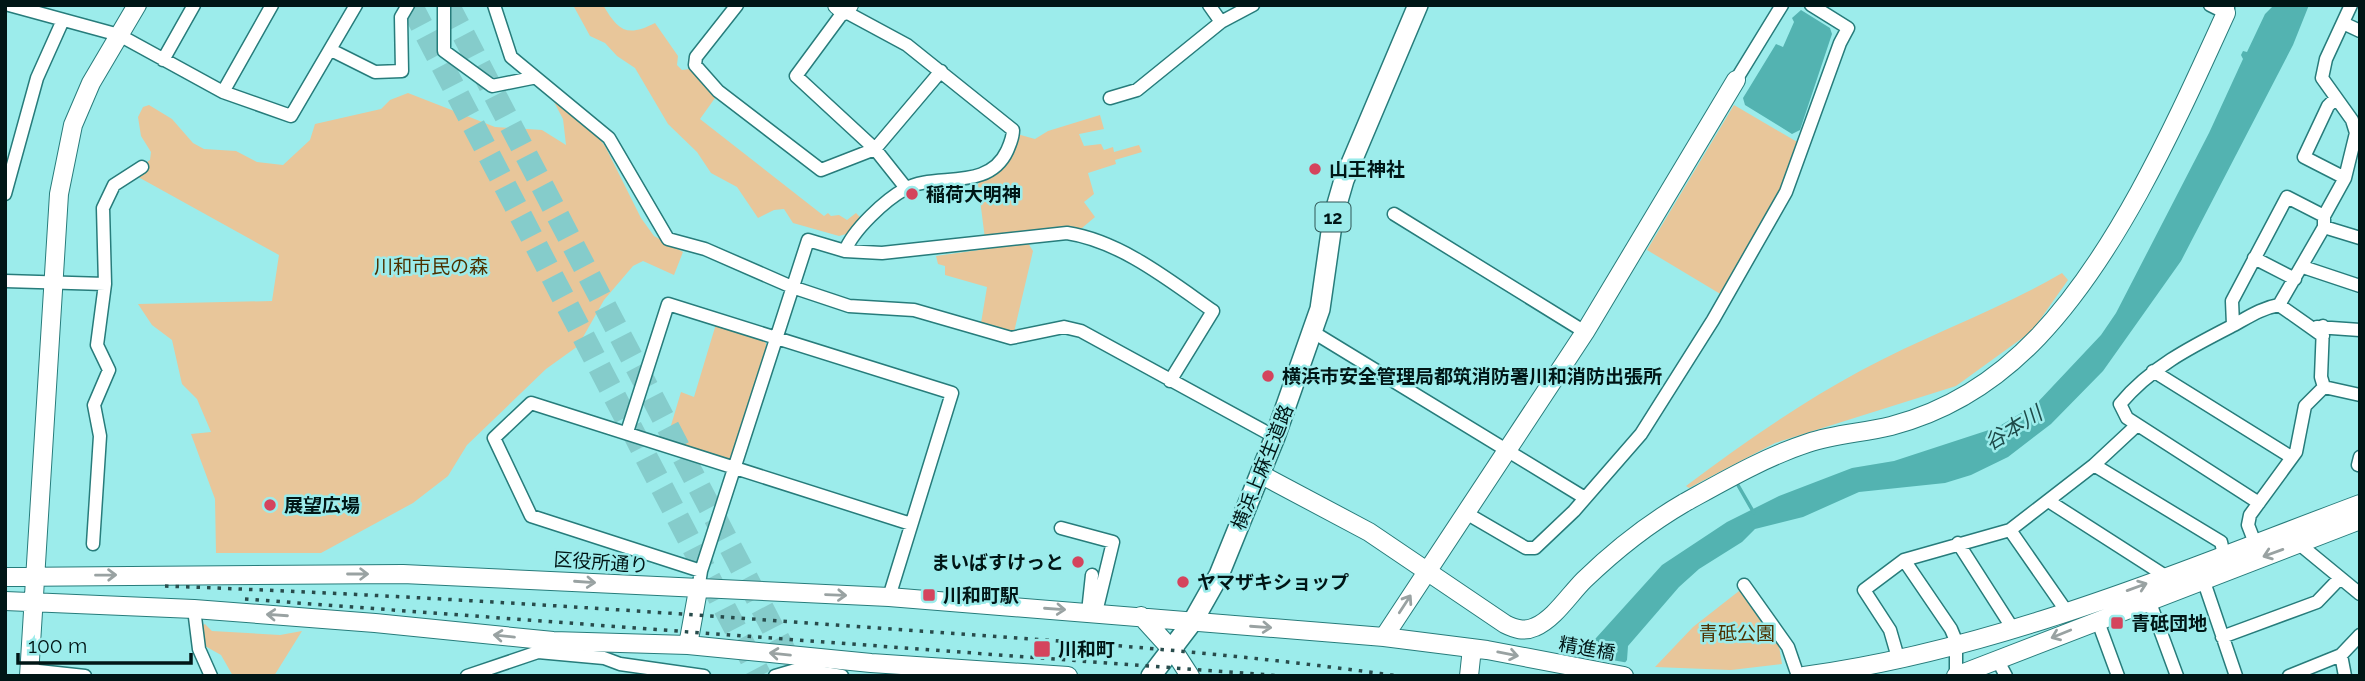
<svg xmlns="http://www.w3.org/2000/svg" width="2365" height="681" font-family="Raleway,'Noto Sans JP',sans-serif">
<rect width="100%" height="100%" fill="#9ceceb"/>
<path fill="#e8c69a" d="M573 5H603C618 30 626 38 655 23L678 56 677 65 682 70 690 69 715 98 700 119 824 216 828 213 831 216 839 215 847 220 856 213 861 218 846 234 839 236 793 223 784 209 774 210 758 218 737 187 711 173 697 152 668 124 635 68 617 56 605 43 590 36Z
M408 93 495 127 542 130 566 145 563 119 553 100 589 126 605 146 641 218 654 236 683 252 674 275 643 261 633 266 604 300 578 346 546 369 467 445 448 476 413 503 321 553H216L215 499 191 434 211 432 197 399 182 384 172 340 152 325 138 304 272 301 279 255 131 173 150 160 151 152 141 136 138 117 143 107 149 105 172 119 193 143 204 149 236 151 257 162 283 165 310 140 315 124 381 109 390 100Z
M1734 105 1799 143 1782 189 1722 295 1647 250Z
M1100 115 1104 129 1079 134 1084 146 1101 144 1104 150 1113 147 1114 152 1139 145 1142 152 1115 160 1116 164 1088 173 1094 194 1084 202 1095 217 1082 228 985 239 978 184 1017 134 1035 139 1048 131Z
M1028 243 1033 251 1014 332 981 323 987 287 945 275V266L938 264 936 256Z
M2062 273 2068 280 2032 331 1956 386 1775 443 1689 488 1686 486C1742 444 1799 404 1860 371 1926 335 1997 311 2062 273Z
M716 324 764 339 767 347 730 458 725 460 666 442 681 392 694 397Z
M1739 591 1745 592 1778 640 1782 664 1731 670 1655 667 1693 627Z
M205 624 212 631 280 635 302 631 274 676H233L221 655 205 646 201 626Z"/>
<path fill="#53b3b1" d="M2274 5H2309L2293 45 2181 261 2103 371 2051 424 2008 457 1971 475 1945 483 1859 492 1803 517 1755 529 1742 542 1699 569 1679 587 1628 646 1627 660 1615 676H1568L1587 648 1662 565 1727 522 1779 496 1852 468 1894 461 1998 427 2036 404 2101 335 2116 313 2209 133 2243 59 2241 55 2243 51 2247 52 2265 14Z
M1801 10 1830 28 1832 34 1800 130 1792 134 1745 105 1743 98 1776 44 1783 47 1794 22 1792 18Z"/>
<path fill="#9ceceb" d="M1578 654 1629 663 1620 676 1566 672Z"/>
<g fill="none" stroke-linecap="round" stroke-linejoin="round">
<path stroke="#53b3b1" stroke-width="3.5" d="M1735 480 1754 513"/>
<path stroke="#85cccb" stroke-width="23" stroke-dasharray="23 11" stroke-linecap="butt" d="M411 5 760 676
M448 5 796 673"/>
<defs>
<path id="street" d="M9 5 119 35 223 92 291 116 356 5
M444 5V51L492 86 532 78
M494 5 511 57 609 138 668 239 705 249 792 287 849 306 914 310 1011 338 1064 327 1081 331 1275 437
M737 5 696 57 695 65 718 91 821 170 875 149 941 71
M1209 5 1221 22
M2210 5 2226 13 2228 8
M2343 23 2360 31
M331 50 375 72 402 71 401 17 408 5
M163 60 194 5
M1736 80 1782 5
M223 92 272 5
M1110 98 1137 90 1221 22 1253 5
M2335 99 2328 106 2304 157 2345 178
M5 194 37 78 63 20
M1394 214 1585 332
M2324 227 2360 238
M845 251C853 230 885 200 905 189 934 172 988 192 1007 151 1010 144 1013 138 1013 130L907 45 844 11 796 76 875 149 906 188
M2254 258 2295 279
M2303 267 2360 286
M5 281 105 284 97 345 109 370 94 405 100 436 93 544
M105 284 103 208 114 185 142 167
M2279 305 2323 336
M2233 325 2232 301 2287 197 2324 216
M2323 326 2321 377 2324 387
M2317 327 2360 330
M1313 332 1585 498
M2153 371 2291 457
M627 432 668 304 952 393 889 597
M2094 465 2221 542 2224 555
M2358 465 2360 457
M2050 502 2167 577
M2259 503 2127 418 2120 404C2150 368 2189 348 2230 327 2247 318 2261 308 2279 305L2324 227V216L2345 178 2356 133 2352 120 2322 78 2326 59 2351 5
M1466 513 1526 548H1535L1574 511 1641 434 1713 320 1786 192 1840 43 1848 28 1811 5
M1061 528 1113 542 1096 612
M2010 530 2067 612
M1958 543 2013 629
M2255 543 2248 525 2250 515 2296 452 2305 406 2324 387 2360 395
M2298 543 2360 594
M1904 560 1951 629 1956 641V676
M701 571 531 516 494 438 531 403 911 524
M2203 579 2236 676
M1744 585 1788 647 1798 676
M698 590 701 571 808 240 845 251 882 253 1067 233C1120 241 1169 280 1213 311L1170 381
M2149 600 2177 676
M194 609 199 649 211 676
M1088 612 1092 575
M2097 619 2118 676
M2222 637 2317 602 2340 578
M2341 655 2345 676
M1997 659 2006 676
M1899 661 1890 630 1864 590 1904 560 2010 530 2094 465 2137 425
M29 670 85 676
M467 676 538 652 604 658 620 664 704 676
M775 676 799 669 842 676
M2289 676 2341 655 2360 635"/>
<path id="secondary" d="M837 5 844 11 849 5
M1260 474 1369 532 1505 624C1515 629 1524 632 1535 627 1554 619 1569 595 1584 580 1614 551 1648 524 1684 503 1724 481 1765 457 1808 443 1835 434 1863 433 1891 426 1949 411 1997 380 2038 337 2119 252 2177 120 2226 13
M5 577 403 574 889 597 1384 637 1487 650 1624 676
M5 601 194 609 375 623 553 641 688 645 871 663 1068 676
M1141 616 1171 649
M1384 637 1585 332 1736 80
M688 645 698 590
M1172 648 1190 676
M29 676 59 194 73 125 91 83 137 5
M1469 676 1472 648
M1804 676C1997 650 2178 572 2360 504
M1956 676 2360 520"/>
<path id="primary" d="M1151 676 1193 621 1219 575 1275 437 1320 309 1333 218 1344 180 1418 5"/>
</defs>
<use href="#street" stroke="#277c7b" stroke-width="15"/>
<use href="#secondary" stroke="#277c7b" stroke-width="20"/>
<use href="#primary" stroke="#277c7b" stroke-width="22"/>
<use href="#street" stroke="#fff" stroke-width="12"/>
<use href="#secondary" stroke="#fff" stroke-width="18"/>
<use href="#primary" stroke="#fff" stroke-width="19"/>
<path stroke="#284c4c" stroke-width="3.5" stroke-dasharray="3.5 7" stroke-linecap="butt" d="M165 586C408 595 649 611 891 629 1060 641 1230 652 1398 676
M245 599 1283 676"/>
</g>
<defs><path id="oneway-shaft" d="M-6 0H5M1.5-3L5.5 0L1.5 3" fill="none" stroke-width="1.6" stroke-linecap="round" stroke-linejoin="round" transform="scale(1.75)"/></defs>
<g stroke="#99a2a2">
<use href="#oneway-shaft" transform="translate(2273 553) rotate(160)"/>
<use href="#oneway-shaft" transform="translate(358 574)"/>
<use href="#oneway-shaft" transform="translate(106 575) rotate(-1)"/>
<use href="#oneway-shaft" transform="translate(585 582) rotate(4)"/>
<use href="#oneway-shaft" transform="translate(2137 587) rotate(-20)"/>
<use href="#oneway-shaft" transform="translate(836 595) rotate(2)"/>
<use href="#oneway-shaft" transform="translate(1405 604) rotate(-57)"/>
<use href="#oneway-shaft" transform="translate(1055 609) rotate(4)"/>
<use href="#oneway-shaft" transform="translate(277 615) rotate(-176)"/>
<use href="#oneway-shaft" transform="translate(1261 627) rotate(4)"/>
<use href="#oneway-shaft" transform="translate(2061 634) rotate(158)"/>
<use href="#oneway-shaft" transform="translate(504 636) rotate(-174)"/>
<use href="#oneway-shaft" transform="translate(780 654) rotate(-174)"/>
<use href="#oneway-shaft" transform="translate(1508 654) rotate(11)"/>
</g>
<g fill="#d4445d" stroke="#9ceceb" stroke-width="2.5">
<circle cx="1315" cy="169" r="7"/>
<circle cx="912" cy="194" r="7"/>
<circle cx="1268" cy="376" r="7"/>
<circle cx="270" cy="505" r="7"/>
<circle cx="1078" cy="562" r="7"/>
<circle cx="1183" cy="582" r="7"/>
<rect x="922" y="588" width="14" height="14" rx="3.5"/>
<rect x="2110" y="616" width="14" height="14" rx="3.5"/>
<rect x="1033" y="640" width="18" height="18" rx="3.5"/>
</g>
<g text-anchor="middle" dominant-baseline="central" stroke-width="5" stroke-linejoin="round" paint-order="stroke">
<rect fill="#9ceceb" stroke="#2f5656" stroke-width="2" x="1315.5" y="202.5" width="35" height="29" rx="5"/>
<g font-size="18" font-weight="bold" fill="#001616">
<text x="1333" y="217">12</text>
</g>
<g font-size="19" font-weight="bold" fill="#001616" stroke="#9ceceb" text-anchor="start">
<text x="1329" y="169">山王神社</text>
<text x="926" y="194">稲荷大明神</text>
<text x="1282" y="376">横浜市安全管理局都筑消防署川和消防出張所</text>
<text x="284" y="505">展望広場</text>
<text x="1064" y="562" text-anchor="end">まいばすけっと</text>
<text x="1197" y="582">ヤマザキショップ</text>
<text x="943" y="595">川和町駅</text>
<text x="2131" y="623">青砥団地</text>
<text x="1058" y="649">川和町</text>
</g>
<g font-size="19" fill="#4d3100" stroke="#9ceceb">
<text x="431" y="266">川和市民の森</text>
<text x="1737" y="633">青砥公園</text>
</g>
<g font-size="19" fill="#001616" stroke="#9ceceb">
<text transform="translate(1262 467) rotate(-68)">横浜上麻生道路</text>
<text transform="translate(601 562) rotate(4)">区役所通り</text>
<text transform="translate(1587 648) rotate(10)">精進橋</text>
</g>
<g font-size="21" font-style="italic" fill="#1e4a49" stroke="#9ceceb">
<text transform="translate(2013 428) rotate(-32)">谷本川</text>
</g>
</g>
<rect width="2365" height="681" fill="none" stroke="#001616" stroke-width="14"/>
<path d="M18 653v10h173v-10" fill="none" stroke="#001616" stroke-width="3.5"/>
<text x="28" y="653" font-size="21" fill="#001616" stroke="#9ceceb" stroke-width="5" paint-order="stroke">100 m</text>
</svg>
